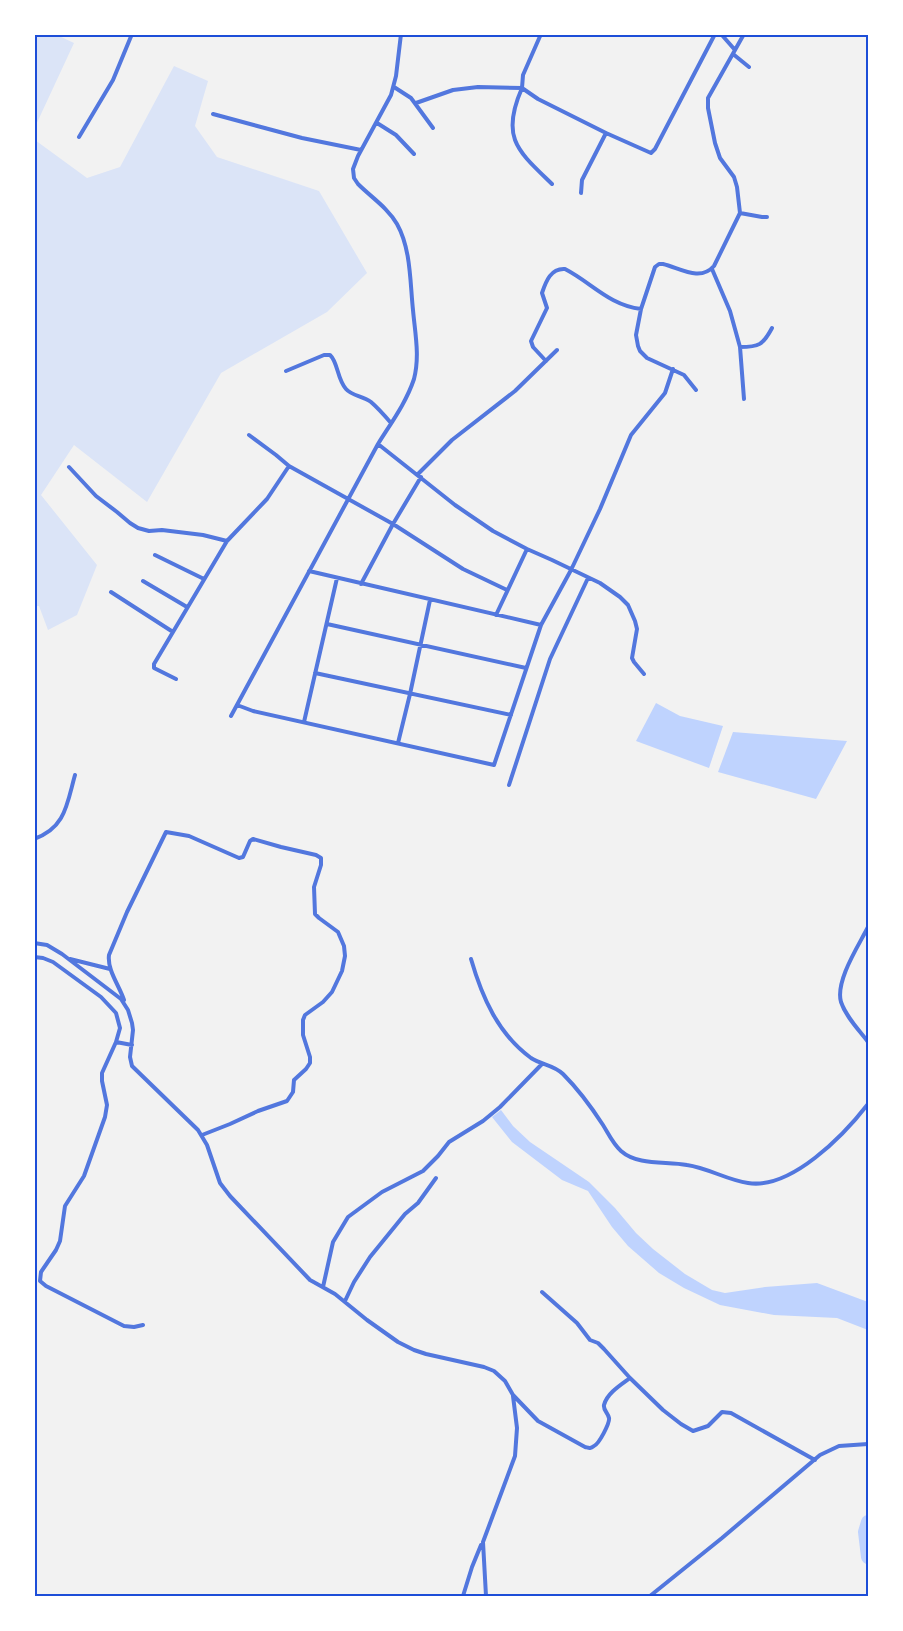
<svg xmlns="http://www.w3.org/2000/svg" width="903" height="1631" font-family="'IBM Plex Sans',sans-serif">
<rect width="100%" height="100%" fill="#f2f2f2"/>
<path fill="#dbe4f7" d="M35 34 57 35 74 43 35 127Z
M174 66 208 81 195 126 217 157 319 191 367 273 327 312 221 373 147 502 74 445 41 495 97 565 77 615 48 630 39 606H34L35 140 87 178 120 167Z"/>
<path fill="#bfd3fe" d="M656 703 680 716 723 726 709 768 636 741Z
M733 732 847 741 816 799 718 772Z
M501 1110 513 1126 530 1142 589 1182 615 1208 636 1233 653 1249 685 1274 712 1290 725 1293 765 1287 817 1283 868 1302V1330L837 1318 774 1315 720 1305 684 1288 659 1273 628 1246 612 1227 588 1191 562 1180 512 1142 492 1117Z"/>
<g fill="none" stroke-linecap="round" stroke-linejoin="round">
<path stroke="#bfd3fe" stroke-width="14" d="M868 1522 865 1532 868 1557"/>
<path stroke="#5277de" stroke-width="4" d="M541 34 523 75 522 88 538 99 606 133 651 153 655 149 715 34
M721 34 735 50
M733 54 749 67
M394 87 411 98 433 128
M416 103 453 90 478 87 522 88C500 138 518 151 552 184
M213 114 302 138 361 150
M377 123 396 135 414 154
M79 137 113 80 132 34
M581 193 582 180 606 133
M740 213 762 217H767
M712 269 730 311 740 347 744 399
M740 347C759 347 763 345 772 328
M546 361 533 347 531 341 547 308 542 293C546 281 551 268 565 269 592 283 609 305 641 309
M286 371 324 355H330C338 362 337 379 346 389 352 396 363 396 371 402 378 408 385 416 391 423
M696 390 684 375 647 358 640 351 638 346 636 335 641 309 655 267 659 264H663C680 268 700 282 714 266L740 213 737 187 734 177 720 158 715 143 708 108V98L744 34
M249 435 276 455 289 466
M378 444 455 505 493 531 527 549 552 560 600 583 620 597 628 605 635 621 637 629 632 658 634 662 644 674
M69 467 96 496 117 512 130 523 138 528 149 531 162 530 203 535 227 541
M418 474 452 440 515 391 557 350
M155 555 204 579
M309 571 541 625
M143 581 187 607
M361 584 393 524 421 477
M111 592 173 632
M496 615 527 549
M327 624 526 668
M315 673 511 715
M176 679 154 668V664L227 541 267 499 289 466 393 524 463 569 507 590
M237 705 253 711 494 765 541 625 571 570 600 509 631 435 665 393 673 369
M231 716 378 444C391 423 406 403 414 379 420 356 415 333 413 310 410 282 411 249 397 224 388 208 371 197 358 184L354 178 353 169 358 156 391 95 396 76 401 34
M304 722 337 578
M398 743 410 694 430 600
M509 785 550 659 588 578
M34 839C66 828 67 803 75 775
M868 927C859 945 835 981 841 1002 846 1017 859 1030 868 1042
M34 943 47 945 62 954 121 999 128 1010 132 1023 133 1030 130 1057 132 1066 198 1130 207 1145 220 1183 230 1196 310 1280 335 1294 367 1320 398 1342 414 1350 426 1354 484 1367 494 1371 505 1381 513 1395 538 1421 585 1447C589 1448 590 1449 594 1446 599 1444 610 1423 609 1418 608 1413 603 1410 604 1405 607 1393 622 1384 630 1378
M34 957 43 958 53 962 101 997 116 1013 120 1028 116 1042 102 1073V1081L107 1105 105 1117 84 1176 65 1206 60 1241 56 1250 41 1272 40 1281 46 1286 124 1326 134 1327 143 1325
M70 959 110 969
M471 959C482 997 498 1034 531 1058 542 1065 554 1065 563 1074 578 1089 592 1108 603 1125 608 1133 613 1144 621 1151 638 1166 666 1161 687 1165 708 1168 727 1180 748 1183 791 1190 844 1135 868 1104
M124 1000C119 985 107 970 109 955L127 912 166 832 189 836 239 858 243 857 250 841 253 839 281 847 316 855 321 858V865L314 887 315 914 319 918 338 932 344 946 345 956 342 971 332 992 323 1002 305 1015 303 1020V1035L310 1057V1063L306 1069 294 1080 293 1092 287 1101 258 1111 230 1124 202 1135
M116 1042 132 1045
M323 1287 333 1242 348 1217 382 1192 423 1171 438 1156 449 1142 483 1121 500 1107 542 1064
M542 1292 577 1323 590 1340 598 1343 604 1349 630 1378 663 1410 681 1424 693 1431 708 1426 722 1412 731 1413 815 1460
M345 1301 354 1282 370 1257 405 1214 418 1203 436 1178
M463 1596 472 1567 481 1545
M486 1596 483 1542 515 1456 517 1428 513 1396
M650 1596 722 1538 820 1455 839 1446 868 1444"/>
</g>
<rect width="903" height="1631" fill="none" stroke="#ffffff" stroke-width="72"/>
<rect x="36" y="36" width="831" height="1559" fill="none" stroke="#1d4ed8" stroke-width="2"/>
</svg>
